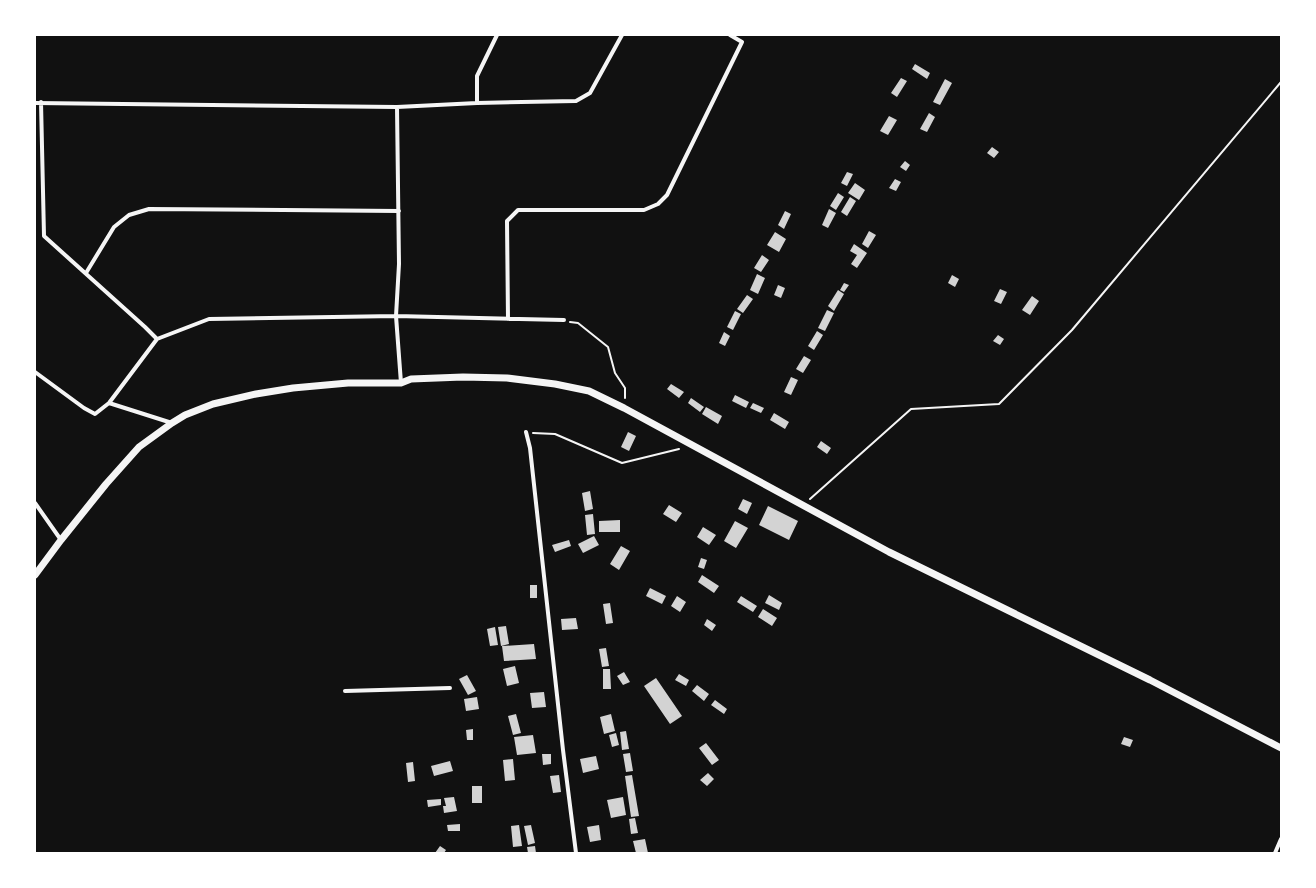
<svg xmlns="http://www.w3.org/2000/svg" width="1316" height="888" font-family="'Zilla Slab',serif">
<rect width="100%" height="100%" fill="#111"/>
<path fill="#d3d3d3" d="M915 64 930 73 927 79 912 69Z
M901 78 907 81 897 97 891 93Z
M945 79 952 83 940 105 933 102Z
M929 113 935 117 927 132 920 129Z
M889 116 897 120 888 135 880 131Z
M992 147 999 152 994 158 987 153Z
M905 161 910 165 906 171 900 167Z
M847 172 853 174 847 186 841 183Z
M895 179 901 182 896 191 889 188Z
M855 183 865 190 859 200 848 193Z
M838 193 844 197 836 210 830 206Z
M850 197 856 201 847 216 841 212Z
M829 209 836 213 828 228 822 225Z
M785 211 791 214 784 229 778 225Z
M869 231 876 235 868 248 862 244Z
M775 232 786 239 779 252 767 245Z
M854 244 867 253 857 268 851 264 857 255 850 251Z
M762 255 769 260 761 272 754 268Z
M757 274 765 278 758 294 750 290Z
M952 275 959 279 955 287 948 283Z
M844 283 849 285 844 292 840 290Z
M778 285 785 288 781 298 774 295Z
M1000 289 1007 292 1001 304 994 301Z
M838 290 844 294 834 311 828 306Z
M747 295 753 299 743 313 737 309Z
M1032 296 1039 301 1030 315 1022 310Z
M827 310 834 313 825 331 818 328Z
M735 311 741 314 733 330 727 327Z
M817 331 823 335 814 350 808 346Z
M724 332 730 336 725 346 719 343Z
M998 335 1004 339 1000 345 993 341Z
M804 356 811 360 803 373 796 369Z
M791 377 798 380 791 395 784 392Z
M671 384 684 392 679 398 667 389Z
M735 395 749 402 746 408 732 401Z
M691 398 704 407 700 412 688 403Z
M753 403 764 408 761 413 750 408Z
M706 407 722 416 718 424 702 414Z
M774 413 789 422 785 429 770 420Z
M628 432 636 436 629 451 621 447Z
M821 441 831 448 827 454 817 447Z
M590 491 593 509 585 511 582 493Z
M743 499 752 503 747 514 738 509Z
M669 505 682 513 676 522 663 514Z
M768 506 798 521 789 540 759 525Z
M593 514 595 534 587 535 585 515Z
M620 520V532H599V521Z
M735 521 748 528 736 548 724 541Z
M703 527 716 535 709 545 697 537Z
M594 536 599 545 583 553 578 544Z
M569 540 571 546 555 552 552 545Z
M621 546 630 551 619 570 610 564Z
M701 558 707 560 704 569 698 567Z
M702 575 719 586 714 593 698 582Z
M530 585H537V598H530Z
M650 588 666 596 662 604 646 596Z
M769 595 782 603 779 610 765 603Z
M677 596 686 602 680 612 671 606Z
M741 596 757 606 753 612 737 602Z
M610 603 613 623 606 624 603 604Z
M763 609 777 618 772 626 758 617Z
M576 618 578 629 562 630 561 619Z
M707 619 716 625 712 631 704 625Z
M506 626 509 644 501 646 498 627Z
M495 627 498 645 490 646 487 629Z
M534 644 536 659 504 661 502 646Z
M606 648 609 666 602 667 599 649Z
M515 666 519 683 507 686 503 669Z
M603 669H610L611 689H603Z
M624 672 630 682 623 685 617 676Z
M679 674 689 680 686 686 675 680Z
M467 675 476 691 468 695 459 679Z
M656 678 682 716 670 724 644 686Z
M697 685 709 694 704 701 692 691Z
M544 692 546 707 532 708 530 693Z
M477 697 479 709 466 711 464 699Z
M715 700 727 709 724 714 711 705Z
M516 714 521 733 513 735 508 716Z
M611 714 615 731 604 734 600 717Z
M473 729V740H467L466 730Z
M626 731 629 749 622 750 620 732Z
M616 733 619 745 612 747 609 735Z
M533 735 536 753 517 755 514 737Z
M1124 737 1133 740 1130 747 1121 744Z
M706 743 719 760 712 765 699 748Z
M630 753 633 771 626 772 623 754Z
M542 754H551V764L543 765Z
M596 756 599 769 583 773 580 759Z
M513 759 515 780 505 781 503 760Z
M450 761 453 771 434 776 431 766Z
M413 762 415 781 408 782 406 763Z
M708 773 714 779 707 786 700 780Z
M559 775 561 792 553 793 550 776Z
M632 775 639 816 631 817 625 776Z
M472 786H482V803H472Z
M454 797 457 811 444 813 443 806H446L444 798Z
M623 797 626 815 611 818 607 800Z
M441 799V805L428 807 427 800Z
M635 818 638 833 631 834 629 819Z
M460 824V831H448L447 825Z
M519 825 522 846 513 847 511 826Z
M531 825 535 843 528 845 524 826Z
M599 825 601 840 590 842 587 827Z
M645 839 648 853H636L633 841Z
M440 846 446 850 444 853H435Z
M535 846 536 853H528L527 847Z"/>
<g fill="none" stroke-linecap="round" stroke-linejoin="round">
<path stroke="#f5f5f5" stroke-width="2" d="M570 322 578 323 608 347 615 373 625 388V398
M533 433 555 434 622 463 679 449
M810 499 911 409 999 404 1072 330 1281 82"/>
<path stroke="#f5f5f5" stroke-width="4" d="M41 102 44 236 145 327 157 339
M35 103 397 107 477 103 576 101 590 93 622 35
M477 103V76L497 35
M397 107 399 264 396 316 401 383
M86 273 114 227 129 215 149 209 399 211
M508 319 507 221 518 210H644L658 204 667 195 742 42 730 35
M35 372 84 408 95 414 109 403 157 339 209 319 396 316 564 320
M109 403 172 423
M526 432 530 448 563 750 576 853
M35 503 61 540
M345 691 450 688
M1275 853 1281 839"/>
<path stroke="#f5f5f5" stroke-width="7" d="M35 575 61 540 106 484 139 447 172 423 185 415 213 404 256 394 293 388 348 383H401L411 379 463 377 507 378 555 384 589 391 624 408 889 552 1150 680 1281 748"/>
</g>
<rect width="1316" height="888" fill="none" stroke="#ffffff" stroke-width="72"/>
</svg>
